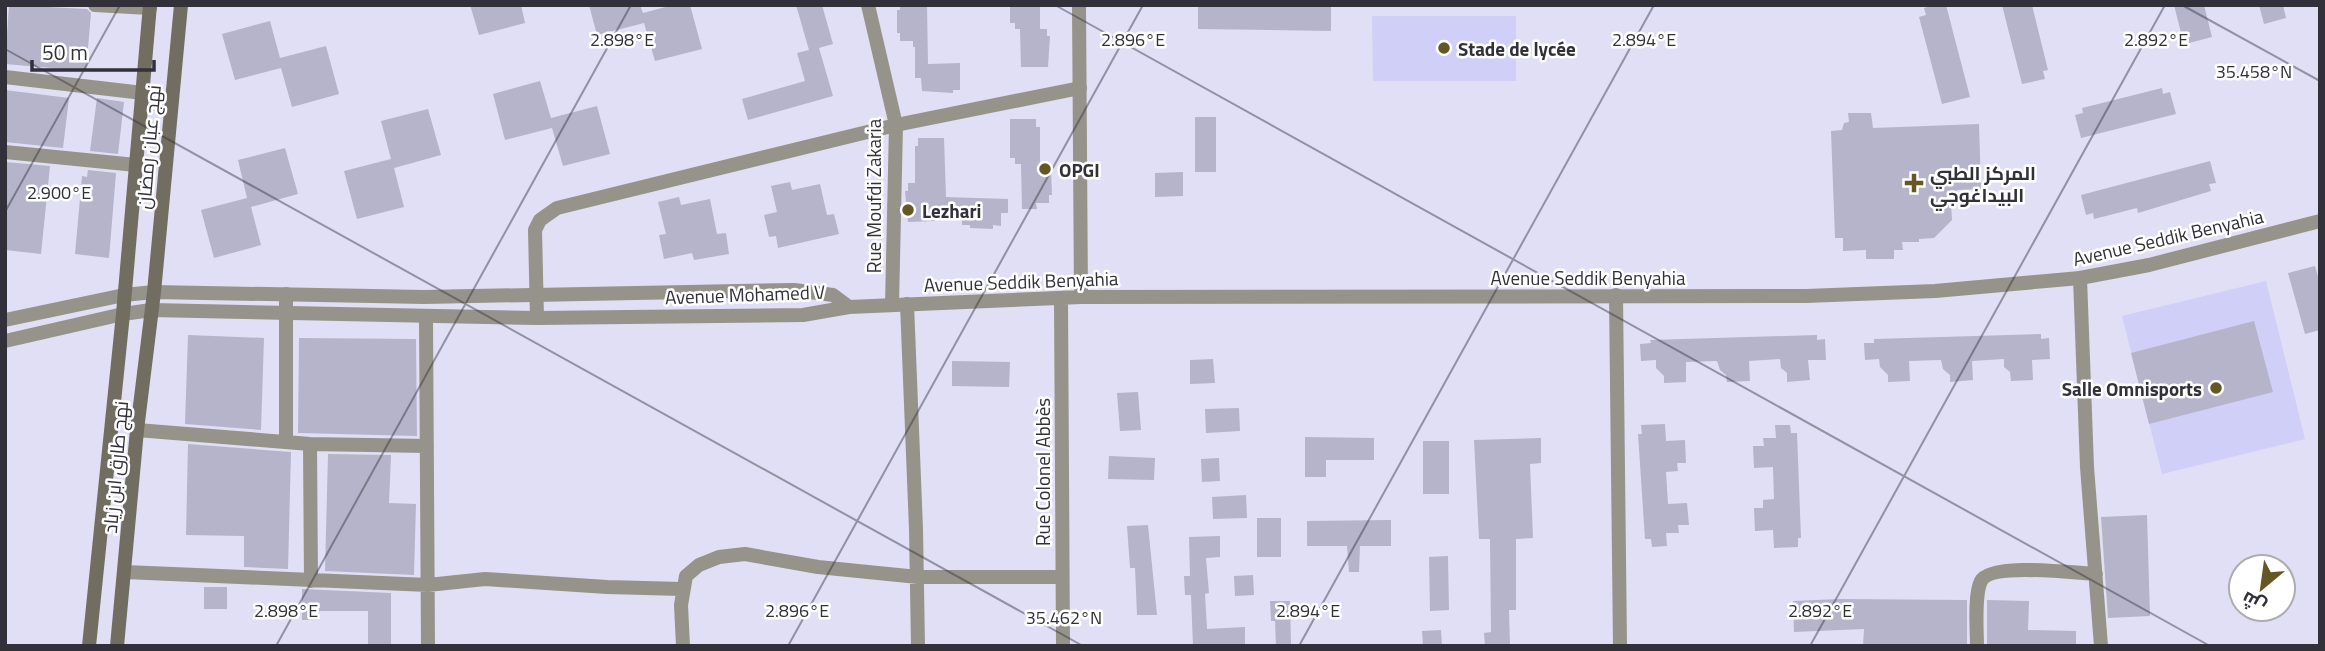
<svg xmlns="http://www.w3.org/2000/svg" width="2325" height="651" font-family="'Titillium Web',Cairo,sans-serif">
<rect width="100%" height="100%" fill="#e0dff6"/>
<path fill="#d0cff7" d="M1372 16H1516V81H1373Z
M2266 281 2305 439 2162 474 2122 316Z"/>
<path fill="#b5b4ca" d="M9 5 87 9 91 13 86 71 5 64Z
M470 5H521L525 23 479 35Z
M589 5H640L643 13 673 5H690L702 49 655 61 644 23 597 35Z
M796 5H822L833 44 819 48 833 96 748 120 742 99 805 81 797 53 809 50Z
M900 5H927L928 64 960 63V90H953V93L922 91 921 78H915V47H913V41H900V33H897V10H900Z
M1010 5H1040V29H1047V36H1050L1048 67H1021L1020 29H1015V23H1010Z
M1198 5H1331V31L1198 29Z
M1935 5H1946L1970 97 1942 104 1919 17 1926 15 1924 8Z
M2002 5H2032L2048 70 2043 71 2045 79 2022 84Z
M2174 5H2204L2212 37 2189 43 2188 35 2182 37Z
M2259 5H2283L2286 18 2264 24Z
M270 21 280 58 326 46 339 94 292 107 281 68 235 80 222 34Z
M540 81 551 118 597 106 610 154 563 166 552 128 505 140 493 94Z
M2162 88 2163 94 2170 92 2176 114 2081 138 2075 115 2083 113 2082 108Z
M5 90 69 98 63 148 5 142Z
M97 98 124 102 118 154 90 151Z
M428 109 441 155 394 168 404 207 357 219 344 171 391 159 381 121Z
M1848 113H1871L1873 128 1979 124 1981 189 1957 190V203H1951L1952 220 1934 238 1919 239V242H1902L1903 250H1894V259H1866V250L1843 251V238H1835L1831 131 1842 130 1844 123 1849 122Z
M1195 117H1216V172H1195Z
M1010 119H1036V127H1040V164H1048V171H1051L1052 195H1049V203H1036L1037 209H1022L1021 164H1015V158H1010Z
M918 138H944L946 197 1008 199V213H1001V226L993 225V229L970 228V225H962V212L935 211V221L908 222 905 191H908V183H915V146H918Z
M285 148 298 194 251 207 261 245 214 258 201 210 247 198 238 160Z
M2210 161 2216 183 2209 184 2211 191 2138 213 2137 208 2094 219 2093 213 2086 215 2081 195Z
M5 162 50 166 41 254 5 250Z
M88 170 116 173 109 258 75 254 82 176 87 177Z
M1183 172V196L1155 197V173Z
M790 182 792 190 820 184 827 215 834 214 839 234 778 248 776 236 769 237 764 215 777 212 771 186Z
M679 197 681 205 710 199 717 234 726 233 729 254 694 260 692 253 664 259 659 235 666 234 658 202Z
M2315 266 2320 284V330L2305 334 2288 273Z
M2254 321 2273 392 2149 424 2131 353Z
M2041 334V339L2049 338 2050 359 2032 360 2033 380 2011 381 2010 372 2004 367V359L1972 361 1973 380 1950 382V375L1943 369 1941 360 1909 361 1910 381 1888 382V375L1880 367 1879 359 1865 360 1864 343H1874V339Z
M188 335 264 338 261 430 185 424Z
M1817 335V340L1825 339 1826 360H1808L1810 380 1787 382V373L1781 368 1780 359 1749 361 1750 381 1727 382 1726 375 1720 370 1717 361 1686 362V382L1664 383V376L1656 368V360L1641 361 1640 344 1651 343 1650 340Z
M299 338 416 339 417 436 298 433Z
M1213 359 1215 383 1190 384V360Z
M952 361 1010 362 1009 387 952 386Z
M1138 392 1141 430 1120 431 1117 393Z
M1239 408 1240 431 1206 433 1205 409Z
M1665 424 1666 441 1685 440 1686 463H1677L1678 471 1666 472 1668 504 1687 503 1689 525H1678L1679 533H1666L1667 546 1652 547 1651 539H1645L1638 434H1642L1641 425Z
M1775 425H1790L1791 433H1797L1801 538H1798V547L1774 548 1773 530 1755 531 1754 508H1763V500L1774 499 1773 467 1754 468 1753 446H1764L1763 438H1776Z
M1305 437 1374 438V460H1326V477H1305Z
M1541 438V463L1530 464 1533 538 1516 539V610H1509L1510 646H1485L1484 633 1491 632 1490 539H1479L1474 440Z
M1423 441H1449V494H1423Z
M188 444 291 452 288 569 244 567V536L186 535Z
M328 454 391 455 389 503 416 504 414 575 325 571Z
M1109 456 1155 458 1154 480 1108 479Z
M1219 458 1220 481 1202 482 1201 459Z
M1246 495 1247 518 1213 519 1212 497Z
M2147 515 2150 616 2108 618 2101 517Z
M1257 518H1281V557H1257Z
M1391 520V546H1360L1359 572H1349L1347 546H1307V521Z
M1148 525 1157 615H1137L1135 568H1130L1127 526Z
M1220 536V557L1206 558 1209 593 1205 594 1207 629 1245 627V646H1193L1191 595H1185L1184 576H1190L1189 537Z
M1448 556 1449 610 1430 611 1429 557Z
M1253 575 1254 595 1235 596 1234 576Z
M204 587H227V609H204Z
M302 589 391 593V646H368V611H318V620H302Z
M1840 599 1967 600V646H1863L1864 629 1794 632 1793 601Z
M1987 600 2029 601 2028 630 2076 631V646H1987Z
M1270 601H1290L1291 646H1276L1275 621H1271Z
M1441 630 1442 646H1423L1422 631Z"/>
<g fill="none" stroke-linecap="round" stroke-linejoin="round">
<path stroke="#96938a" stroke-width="14" d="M95 5 150 8
M868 5 896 125 892 305
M5 77 143 93
M5 152 136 165
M2080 278 2087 467 2101 646
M1616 295 1620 646
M907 304 916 529 918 646
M426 317 428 646
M537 318 535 230 540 220 557 208 896 125 1080 88
M137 430 310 444 427 446
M286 442V294
M310 444 311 581
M125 572 428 585 485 579 607 587 682 589
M683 646 681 605 686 576 699 565 719 557 745 554 818 567 918 577H1062
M1977 646C1977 630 1974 595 1981 581 1991 562 2074 573 2096 574"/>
<path stroke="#96938a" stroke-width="14" d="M1079 5 1081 297
M1061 298 1063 646
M5 320 124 295 154 292 424 297 794 290 833 295 849 307
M5 341 123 314 151 310 537 318 803 315 849 307 1081 297 1806 296 1935 291 2080 278 2149 265 2320 221"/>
<path stroke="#716d60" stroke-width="14" d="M89 646 123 314 150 5
M117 646 137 430 154 292 181 5"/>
</g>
<path fill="none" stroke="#32313a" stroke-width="2" stroke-opacity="0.45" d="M1055 5 2210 646M2182 5 2320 81M5 49 1083 646M5 212 120 5M276 646 631 5M788 646 1143 5M1299 646 1654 5M1810 646 2165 5"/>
<g fill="#655724" stroke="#fff" stroke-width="2.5">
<circle cx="1444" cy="48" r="7"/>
<circle cx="1045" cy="169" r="7"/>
<path d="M1910.5 172.5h7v7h7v7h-7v7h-7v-7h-7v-7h7z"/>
<circle cx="908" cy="210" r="7"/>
<circle cx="2216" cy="388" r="7"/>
</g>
<g text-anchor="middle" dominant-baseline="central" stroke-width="5" stroke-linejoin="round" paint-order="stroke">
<g font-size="19" font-weight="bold" fill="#32313a" stroke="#fff" text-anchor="start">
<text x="1458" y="48">Stade de lycée</text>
<text x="1059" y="169">OPGI</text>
<text x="1930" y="172">المركز الطبي<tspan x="1930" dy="22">البيداغوجي</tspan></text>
<text x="922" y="210">Lezhari</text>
<text x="2202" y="388" text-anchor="end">Salle Omnisports</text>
</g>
<g font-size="19" fill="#32313a" stroke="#fff">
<text transform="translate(148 147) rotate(-85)">نهج عبان رمضان</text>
<text transform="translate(873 196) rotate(-90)">Rue Moufdi Zakaria</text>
<text transform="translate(2168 237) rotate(-13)">Avenue Seddik Benyahia</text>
<text x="1588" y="277">Avenue Seddik Benyahia</text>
<text transform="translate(1021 281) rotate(-2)">Avenue Seddik Benyahia</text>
<text transform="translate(745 294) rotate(-2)">Avenue Mohamed V</text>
<text transform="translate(115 467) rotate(-85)">نهج طارق ابن زياد</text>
<text transform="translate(1042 472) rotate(-90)">Rue Colonel Abbès</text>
</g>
</g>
<g font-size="18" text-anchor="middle" fill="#32313a" stroke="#fff" stroke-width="5" stroke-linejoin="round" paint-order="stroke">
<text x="622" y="46">2.898°E</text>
<text x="1133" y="46">2.896°E</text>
<text x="1644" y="46">2.894°E</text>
<text x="2156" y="46">2.892°E</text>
<text x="2254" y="78">35.458°N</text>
<text x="59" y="199">2.900°E</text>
<text x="286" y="617">2.898°E</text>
<text x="797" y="617">2.896°E</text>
<text x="1308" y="617">2.894°E</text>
<text x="1820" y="617">2.892°E</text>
<text x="1064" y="624">35.462°N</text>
</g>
<rect width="2325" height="651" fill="none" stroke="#32313a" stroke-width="14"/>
<g transform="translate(2262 588) rotate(209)"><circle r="33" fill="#ffffff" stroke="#adadb0" stroke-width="2"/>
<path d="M0-5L12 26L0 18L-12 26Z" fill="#655724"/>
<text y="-10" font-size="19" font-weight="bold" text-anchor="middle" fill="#32313a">ش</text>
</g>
<path d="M32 60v10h122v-10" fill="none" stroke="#32313a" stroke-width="3.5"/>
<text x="42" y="60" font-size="21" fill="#32313a" stroke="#ffffff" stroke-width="5" paint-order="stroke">50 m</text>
</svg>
